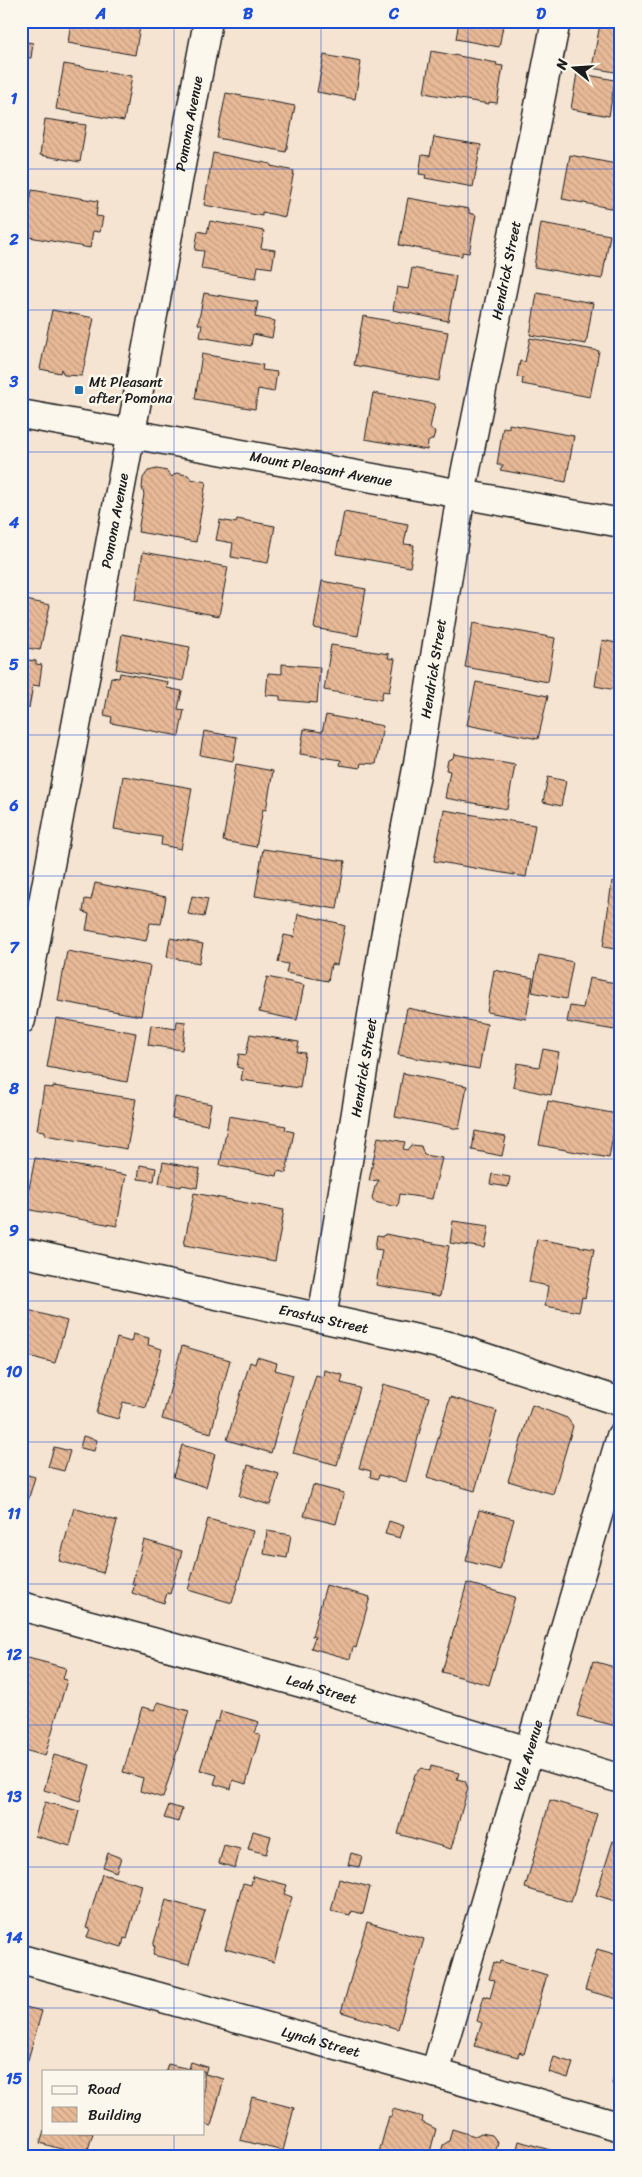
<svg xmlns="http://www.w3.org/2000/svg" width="642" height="2177" font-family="Sriracha,sans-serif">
<defs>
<pattern id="building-back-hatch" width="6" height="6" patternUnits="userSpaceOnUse" patternTransform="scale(1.25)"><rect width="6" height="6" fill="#e7b997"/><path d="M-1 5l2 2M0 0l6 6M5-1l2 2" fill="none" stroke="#c69e82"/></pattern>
</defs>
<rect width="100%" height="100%" fill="#f5e4d2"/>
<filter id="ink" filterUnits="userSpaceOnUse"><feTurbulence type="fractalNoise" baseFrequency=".02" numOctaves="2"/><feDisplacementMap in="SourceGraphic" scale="10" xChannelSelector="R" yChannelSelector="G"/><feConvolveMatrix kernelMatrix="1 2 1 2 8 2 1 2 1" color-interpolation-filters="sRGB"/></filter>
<g filter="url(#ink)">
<path fill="url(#building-back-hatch)" stroke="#1c1c1c" d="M71 21H141L135 55 68 43Z
M459 21H504L499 47 456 39Z
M600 24 621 27V73L592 68Z
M21 41 33 43 31 58 21 57Z
M431 51 497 63 496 65 503 66 497 103 489 102V104L424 93Z
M324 55 361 62 355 99 317 92Z
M64 64 132 76 124 121 56 109Z
M577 73 615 80 609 116 571 109Z
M226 93 295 106 286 152 217 138Z
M45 119 86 125 80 162 40 155Z
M434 137 481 145 473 187 425 178 426 175 419 174 422 155 430 156Z
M213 153 271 164V166L294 171 285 217 262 212V216L204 205Z
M570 155 621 165V210L562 199Z
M32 190 98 201 96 216 103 217 100 232 93 231 90 248 24 236Z
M408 198 469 209V213L476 215 469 253 462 252V256L399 245Z
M210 221 264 231 261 248 275 250 272 268 258 266 256 278 201 269 204 251 195 250 198 231 207 233Z
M541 223 610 235 602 279 534 267Z
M621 238V254L618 253Z
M412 268 456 276 448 321 393 310 397 287 408 289Z
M204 293 258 302 255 317 275 321 272 338 253 334 251 346 200 337 202 325 198 324Z
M537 293 593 303 586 344 530 335Z
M52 310 94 318 82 376 64 375 61 369 60 373 40 369Z
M363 316 448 332 439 381 354 365Z
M530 338 599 351 590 397 522 384 523 378 517 377 520 361 525 362Z
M202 354 263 365 262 370 277 372 274 392 258 389 255 409 195 399Z
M373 393 435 404 430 428 435 432 433 439 428 442 427 450 365 439Z
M509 424 574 436 566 482 500 470 503 465H497L503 427 509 428Z
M157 469 167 471 172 477 176 473 188 475 191 479 206 482 196 542 138 532 144 494 142 488 143 478 148 471Z
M344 512 408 524 404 544 414 545 410 567 336 554Z
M237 519 275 526 268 563 231 557 233 543 216 540 220 520 236 523Z
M143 552 228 567 219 616 135 600Z
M322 581 366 589 358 636 314 628Z
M21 599 50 605 40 650 21 647Z
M473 623 555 638 548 682 465 667Z
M122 634 190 647 183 681 116 669Z
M602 640 621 644V691L595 686Z
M331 645 389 654 388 658 395 659 389 692 383 691 381 700 324 690Z
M21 659 36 661V664L42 665 39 686 33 685 29 708 21 707Z
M282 664 320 667 317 703 280 700V696L266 695 268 673 282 674Z
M120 673 168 682 167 688 182 691 178 709 184 710 179 736 111 723 112 717 104 715 111 677 119 678Z
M476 682 548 696 538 739 467 725Z
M326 715 383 726 376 764 361 763 360 768 340 765 341 760 300 754 304 729 322 732Z
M21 722H23L22 730 25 731 22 753 27 754 23 775 21 774Z
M204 731 237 737 233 761 200 755Z
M454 754 515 765 507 809 445 798 450 771 446 770 448 760 453 758Z
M236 764 273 771 266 810 263 809 256 847 223 841Z
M123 776 192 788 181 849 161 845 162 837 114 829Z
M548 777 566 781 561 806 543 802Z
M444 810 535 825 526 877 434 861Z
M263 849 345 861 337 909 255 896Z
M612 881 621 883V950L603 947Z
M95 883 166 897 161 924 150 923 146 941 86 930 89 914 83 912 85 899 91 900Z
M192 896 208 899 204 917 188 914Z
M298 914 338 923V924L345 926 337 965 331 964 328 981 286 973 288 964 278 962 284 935 294 937Z
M170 938 203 944 199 963 167 957Z
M67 951 150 966 141 1016 58 1001Z
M539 955 573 962 566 999 532 992Z
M494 970 533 978 526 1019 487 1012Z
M267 977 304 985 297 1020 259 1012Z
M589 978 621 984V1031L567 1022 570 1006 583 1008Z
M407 1008 487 1024 479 1069 398 1055Z
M56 1018 136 1033 127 1082 47 1067Z
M177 1021 186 1022 182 1050 148 1045 151 1025 176 1029Z
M250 1034 299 1042 297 1052 305 1053 300 1088 241 1080 243 1069 237 1067 239 1054 246 1055Z
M543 1049 559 1052 551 1095 513 1087 517 1063 539 1067Z
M403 1073 467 1086 459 1129 395 1117Z
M53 1086 136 1099 127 1149 45 1135V1131L37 1130 44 1087 53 1088Z
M175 1097 211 1104 207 1125 172 1118Z
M548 1101 617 1114 609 1158 539 1145Z
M229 1116 286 1126 285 1130 294 1132 286 1173 278 1171 277 1176 220 1165Z
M475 1131 506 1137 502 1156 472 1150Z
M378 1137 405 1142 403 1149 407 1150 411 1145 421 1146 424 1155 442 1158 432 1199 400 1194 398 1207 374 1202 372 1198 375 1187 379 1180 369 1181Z
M35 1158 126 1175 117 1226 25 1209Z
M163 1162 200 1169 197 1188 182 1185 181 1187 159 1183Z
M140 1165 156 1168 154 1181 138 1179Z
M492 1174 510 1177 508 1187 490 1184Z
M194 1193 284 1210 275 1261 184 1245Z
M453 1221 489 1226 485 1248 450 1243Z
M385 1234 449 1246 440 1296 376 1285 382 1250 375 1249 377 1235 384 1236Z
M537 1239 594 1249 585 1298 582 1297 579 1312 545 1306 548 1286 529 1282Z
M21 1308 67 1321 55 1363 21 1354Z
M133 1334 149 1338 148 1345 162 1349 146 1408 123 1402 118 1419 96 1413 117 1338 131 1342Z
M182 1346 230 1360 211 1433 162 1419Z
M257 1357 277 1363 275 1370 293 1375 271 1453 227 1440 250 1362 255 1364Z
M324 1370 343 1375 341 1383 360 1388 337 1465 293 1453 316 1375 323 1377Z
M383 1384 429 1397 406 1482 379 1475 378 1479 370 1477 371 1471 359 1468Z
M450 1397 497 1411 475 1491 427 1477Z
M532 1405 567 1418 573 1426 553 1494 508 1481Z
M83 1436 97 1440 94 1451 80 1448Z
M182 1445 215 1454 206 1487 173 1477Z
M54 1447 70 1451 64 1471 48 1467Z
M248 1465 279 1474 270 1505 239 1496Z
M21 1473 35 1477 22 1521H21Z
M313 1485 344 1493 336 1524 304 1516Z
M74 1508 117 1521 103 1573 59 1561Z
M479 1510 514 1519 500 1570 466 1561Z
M208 1519 253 1531 232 1603 188 1590Z
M389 1521 404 1526 400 1538 385 1534Z
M267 1531 291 1535 287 1558 264 1554Z
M144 1540 182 1551 170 1594 167 1593 164 1603 132 1593 135 1584H132Z
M467 1583 515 1597 489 1685 442 1672Z
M326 1585 370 1597 356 1648 353 1647 350 1659 311 1648 315 1637 312 1636Z
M28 1658 66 1668 63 1679 67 1680 45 1756 21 1749V1668H25Z
M593 1661 621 1669 620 1727 577 1716Z
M158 1702 189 1711 163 1798 140 1791 143 1778 123 1772 142 1707 155 1710Z
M221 1711 259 1722 255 1733 260 1735 246 1784 233 1780 231 1789 214 1784 217 1775 200 1770 215 1721 218 1722Z
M54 1755 90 1765 80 1801 44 1790Z
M431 1766 459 1773 457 1779 465 1781 468 1788 451 1849 398 1834 415 1774 422 1768 430 1771Z
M550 1800 597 1814 571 1902 525 1888Z
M45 1802 79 1811 70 1846 35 1836Z
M169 1805 182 1809 178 1822 164 1818Z
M253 1831 271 1836 266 1854 248 1849Z
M613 1841 621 1843V1903L596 1895Z
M224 1845 240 1849 235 1868 219 1863Z
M108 1853 121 1858 116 1872 103 1867Z
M351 1853 362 1856 359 1867 348 1865Z
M102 1874 142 1885 127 1939 124 1938 122 1947 87 1937 90 1929 86 1928Z
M253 1876 287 1885 284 1894 292 1897 274 1962 225 1949 243 1883 251 1885Z
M339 1879 370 1887 363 1914 351 1911 350 1915 331 1911Z
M166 1900 205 1911 189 1964 153 1955 155 1946H153Z
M367 1922 424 1939 398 2029 341 2012Z
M597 1949 621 1956V2000L585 1990Z
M500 1961 547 1975 524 2054 519 2052 518 2057 474 2046 482 2023 477 2021 484 1996 490 1998 495 1980 489 1979 494 1962 499 1964Z
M21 2006 42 2011 21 2084Z
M620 2037H621V2086L612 2084 619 2061 614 2060Z
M554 2057 573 2063 568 2078 549 2072Z
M191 2062 207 2067 205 2074 224 2079 211 2126 204 2124V2071H166L168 2064 189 2069Z
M252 2097 294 2108 283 2151 240 2140Z
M393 2109 423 2117 422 2122 436 2129 429 2156H378L389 2116 391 2117Z
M452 2129 475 2136 481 2133 492 2135 498 2143 494 2156H440L443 2145 449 2141Z
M44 2130V2133H93L86 2156 40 2143Z
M519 2141 567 2155V2156H515Z
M63 2152 79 2156H62Z"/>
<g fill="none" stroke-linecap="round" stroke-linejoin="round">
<defs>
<g id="minor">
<path id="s1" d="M21 1020 208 21"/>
<path id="s2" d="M21 1252 453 1347 621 1402"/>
<path id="s3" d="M322 1318 385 937 418 763 461 494 556 21"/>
<path id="s4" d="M21 1606 309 1685 621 1779"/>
<path id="s5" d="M21 1959 435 2073 621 2127"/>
<path id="s6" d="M435 2073 621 1436"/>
</g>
<g id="major">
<path id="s7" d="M21 414 621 523"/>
</g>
</defs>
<use href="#minor" stroke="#1c1c1c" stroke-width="31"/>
<use href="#major" stroke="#1c1c1c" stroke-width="31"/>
<use href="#minor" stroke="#fbf7ec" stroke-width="28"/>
<use href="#major" stroke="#fbf7ec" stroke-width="28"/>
</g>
</g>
<path fill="none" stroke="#1d4ed8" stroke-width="1" stroke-opacity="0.55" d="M174 21V2071M321 21V2156M468 21V2156M21 169H621M21 310H621M21 452H621M21 593H621M21 735H621M21 876H621M21 1018H621M21 1159H621M21 1301H621M21 1442H621M21 1584H621M21 1725H621M21 1867H621M21 2008H621M174 2133V2156"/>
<rect fill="#1f6fb2" stroke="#fbf7ec" stroke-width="2" x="74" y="385" width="10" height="10" rx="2.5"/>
<g text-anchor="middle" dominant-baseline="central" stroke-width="5" stroke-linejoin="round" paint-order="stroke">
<g font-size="14" fill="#1c1c1c" stroke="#fbf7ec">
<text stroke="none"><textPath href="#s1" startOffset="912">Pomona Avenue</textPath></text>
<text stroke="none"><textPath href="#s3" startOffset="1064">Hendrick Street</textPath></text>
<text stroke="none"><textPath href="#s7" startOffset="305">Mount Pleasant Avenue</textPath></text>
<text stroke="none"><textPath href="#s1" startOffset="508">Pomona Avenue</textPath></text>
<text stroke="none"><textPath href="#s3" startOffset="659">Hendrick Street</textPath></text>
<text stroke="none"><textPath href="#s3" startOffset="254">Hendrick Street</textPath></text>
<text stroke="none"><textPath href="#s2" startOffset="310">Erastus Street</textPath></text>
<text stroke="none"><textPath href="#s4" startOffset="312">Leah Street</textPath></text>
<text stroke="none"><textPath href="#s6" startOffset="331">Yale Avenue</textPath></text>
<text stroke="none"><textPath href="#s5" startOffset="311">Lynch Street</textPath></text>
</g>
<g font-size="14" fill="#1c1c1c" stroke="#fbf7ec" text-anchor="start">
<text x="89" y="382">Mt Pleasant<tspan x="89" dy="16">after Pomona</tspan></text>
</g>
</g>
<rect width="642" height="2177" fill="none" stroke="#fbf7ec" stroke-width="55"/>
<rect x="42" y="2070" width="162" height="65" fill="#fbf7ec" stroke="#a29f99"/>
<rect x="52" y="2086" width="25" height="8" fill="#fbf7ec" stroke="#a29f99"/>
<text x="88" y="2094" font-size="15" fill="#1c1c1c">Road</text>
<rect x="52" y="2107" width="25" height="15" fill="url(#building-back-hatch)" stroke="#a29f99"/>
<text x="88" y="2120" font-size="15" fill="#1c1c1c">Building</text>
<g transform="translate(574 68) rotate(287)" stroke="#fbf7ec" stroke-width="4" paint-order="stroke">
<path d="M0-4L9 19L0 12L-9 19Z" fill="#1c1c1c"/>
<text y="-8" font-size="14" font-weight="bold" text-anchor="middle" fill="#1c1c1c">N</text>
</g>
<rect x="28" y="28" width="586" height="2122" fill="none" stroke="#1d4ed8" stroke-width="2"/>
<g font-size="16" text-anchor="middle" font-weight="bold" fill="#1d4ed8">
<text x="101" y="19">A</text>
<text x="248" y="19">B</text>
<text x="394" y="19">C</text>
<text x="541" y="19">D</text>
<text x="14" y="104">1</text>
<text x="14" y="245">2</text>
<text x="14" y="387">3</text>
<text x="14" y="528">4</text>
<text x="14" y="670">5</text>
<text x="14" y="811">6</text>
<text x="14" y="953">7</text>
<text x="14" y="1094">8</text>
<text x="14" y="1236">9</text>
<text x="14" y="1377">10</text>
<text x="14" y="1519">11</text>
<text x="14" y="1660">12</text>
<text x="14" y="1802">13</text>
<text x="14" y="1943">14</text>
<text x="14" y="2084">15</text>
</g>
</svg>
